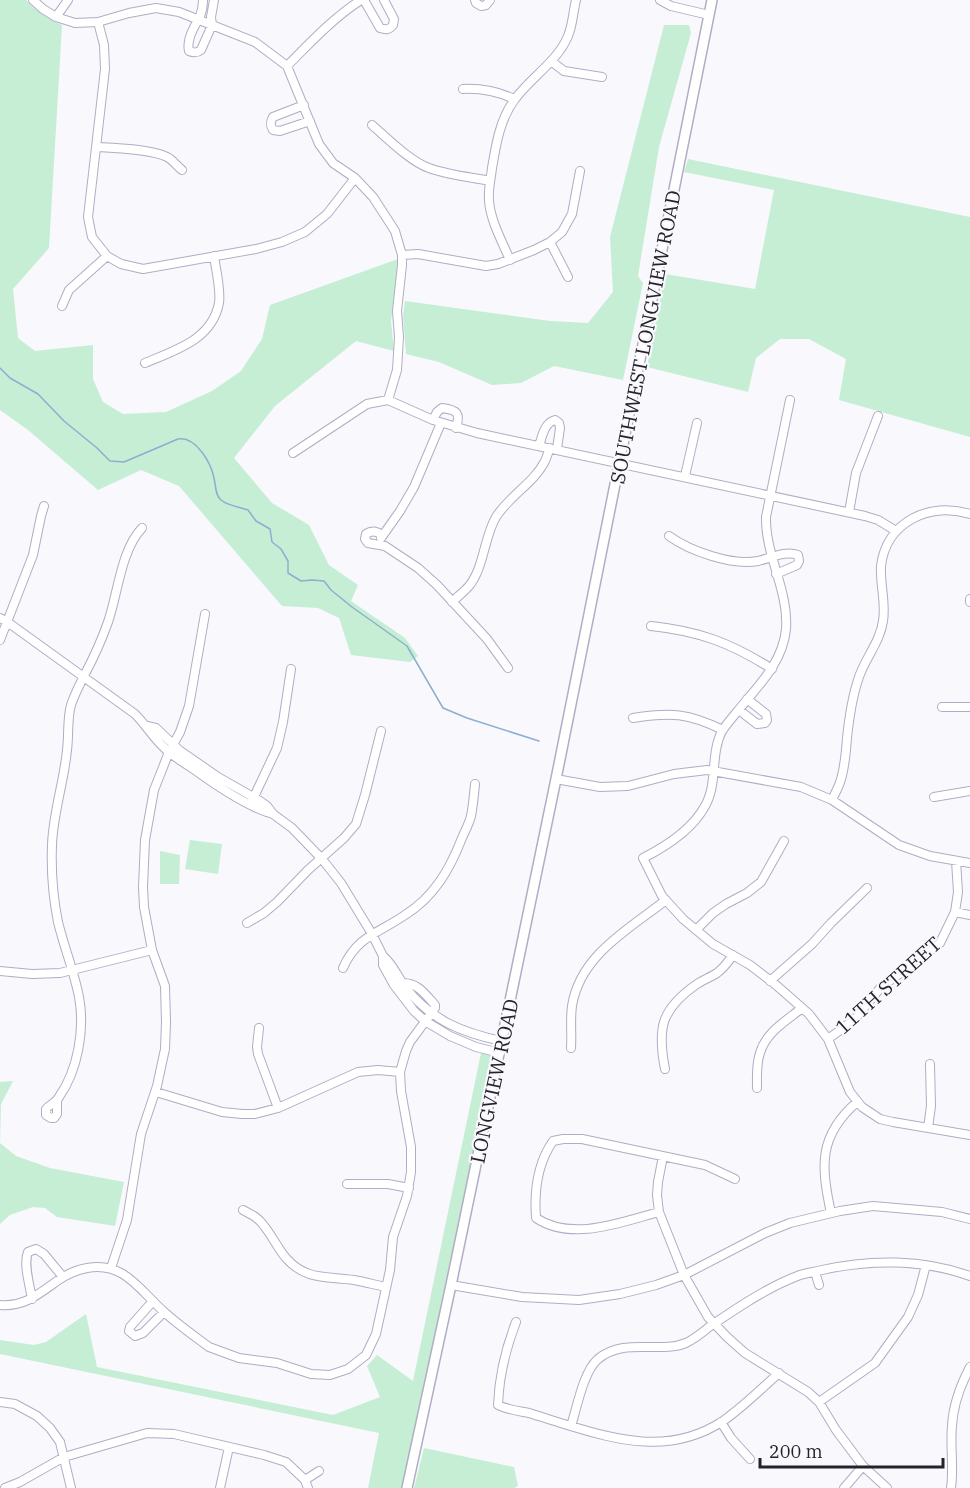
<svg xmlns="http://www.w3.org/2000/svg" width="970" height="1488" font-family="'IBM Plex Serif',serif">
<rect width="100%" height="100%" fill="#f9f8fd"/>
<path fill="#c5eed5" d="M0 0H26C36 12 48 18 62 25L49 248 13 289 18 338 35 351 93 345V379L103 402 123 414 166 412 212 391 241 371 262 339 270 305 398 259V268L391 321 394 351 356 341 275 406 234 458 272 503 309 525 329 565 358 585 351 601 405 638 418 656 410 662 351 655 339 618 318 608 282 606 179 486 141 470 98 490 28 430 0 410Z
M664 25H689L691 33 659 147 638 276 643 283 623 380 554 366 521 383 492 385 439 362 406 354 403 316 405 301 550 321 588 323 613 292 610 237Z
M688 159 970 217V437L839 400 846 359 809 339H780L756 358 748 392 647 367 665 274 755 289 774 190 684 172Z
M190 840 222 844 218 874 185 869Z
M160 851 180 855 179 884H160Z
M481 1053 490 1055 492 1058 493 1064 412 1447 402 1488H368L379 1433 0 1354V1340L34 1345 46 1342 86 1314 97 1367 333 1415 380 1397 367 1366 377 1355 413 1381Z
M13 1081 1 1104 0 1143 16 1156 50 1168 124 1182 115 1226 57 1217 45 1208 33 1207 10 1215 0 1224V1082Z
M424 1448 514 1467 518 1486 514 1488H414Z"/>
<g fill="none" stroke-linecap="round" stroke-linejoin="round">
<path stroke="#8daed0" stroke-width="1.5" d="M0 368 10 378 38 394 64 421 97 448 110 461 124 462 178 439C196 436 211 463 214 478 216 486 215 495 221 500 228 506 240 507 248 510L256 521 270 529 272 542 281 549 288 561V573L301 581 312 580 324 581 331 590 352 607 407 646 443 708 467 718 539 741"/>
<defs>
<path id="minor" d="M33 0 43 9 56 17 75 23 98 22 129 13 156 8 179 12 255 42 287 66 319 144 333 163 355 178 373 197 395 231 402 255V265L397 311 399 337 397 370 388 400
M203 0C203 5 202 11 200 16 195 26 186 39 189 51 194 53 197 53 201 50L212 25 211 17 214 0
M364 0 380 28C386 30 389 30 393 25L394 19 384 0
M475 0 476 3 481 6 486 5 490 0
M660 0 671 6 709 15
M56 17 68 0
M98 22 104 45 105 69 88 217 92 237 107 256 121 264 143 269 256 249 282 242 305 232 327 214 355 178
M551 61 564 71 602 77
M287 66C310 43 333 18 361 0
M463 89C482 88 497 91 514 99
M304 105 273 117C270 122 270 125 273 130L280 131 310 121
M372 125C387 138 411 162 429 168 448 175 470 177 490 181
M96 147C114 148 151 149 167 157 173 160 177 166 182 170
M550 242 568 277
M402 255 418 254 486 266 498 264 534 250 550 242 562 232 572 214 580 171
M510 260C502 241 490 220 489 200 488 189 491 178 492 168 496 144 500 119 515 99 531 77 558 61 568 36 573 24 573 12 576 0
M62 306 69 290 107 256
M145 363C175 350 212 340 219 303 221 290 216 270 214 256
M790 400 766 517C765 555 789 591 786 629 783 663 757 687 736 713 731 719 726 725 722 731 710 754 718 784 705 806 692 830 667 846 643 858L662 896 683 919 713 944 750 965 776 985 809 1014 828 1039 850 1092 862 1107 880 1119 893 1122 970 1135
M433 420 437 412 442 408C457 410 461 413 456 428
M539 446C542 437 544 423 555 420L559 423 560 428 557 449
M293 453 367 404 388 400 433 420 477 433 865 516 878 520 896 531
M685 476 697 423
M849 512 856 473 878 416
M382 535C376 531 372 530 366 534L365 539 368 543 385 546 418 568 437 585 487 639 508 668
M669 536C690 551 732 566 758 561 771 558 786 550 798 555L799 561 797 565 776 574
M381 538 400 511 414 487 441 423
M970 599V602
M452 602C457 597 464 592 469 586 484 568 484 537 496 517 509 496 534 483 545 461 547 457 548 452 550 448
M0 618 6 621 135 714C147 726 155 741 169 752 176 758 184 763 192 768 214 784 247 807 273 814
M651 626C699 631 731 643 772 669
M0 640 33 555 41 516 44 506
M942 707H970
M739 710 757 724 765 723 767 720 766 714 747 699
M633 718C671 712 688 713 723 730
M147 726 156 728 179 750 218 777 260 801 267 806 273 814 292 828 322 859 341 883 372 934 383 956V965L394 985 414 1011 425 1021 450 1036 476 1047 500 1053
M556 779 600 787 628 786 674 774 707 770 801 787 832 800 899 845 930 856 970 863
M934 797 970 791
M832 800C835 793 839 787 841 779 845 766 846 752 847 738 849 719 852 698 858 680 864 659 880 643 883 621 886 603 880 585 881 566 886 522 930 501 970 514
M252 801 277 748 283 722 291 669
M955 912 970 915
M247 923 264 913 277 902 308 870 344 838 356 824 365 795 381 731
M696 930 713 913 726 904 747 893 761 882 784 841
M383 956C393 964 397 976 405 987 431 1020 462 1033 502 1041
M343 968C357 936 379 933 405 915 434 897 450 869 462 838 465 831 469 824 471 816 473 806 474 795 475 784
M0 971 32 974 60 973 152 950
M770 981 812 944 831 923 867 888
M259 1028 257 1047 258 1054 278 1108
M828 1039 854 1020 881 987 923 957 940 943 955 912 958 892 956 861
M571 1048C572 1034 570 1020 572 1006 580 955 629 929 666 900
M665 1069C657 1028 661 1009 697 984 703 980 711 977 717 973 724 968 728 962 733 955
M757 1088C757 1077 756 1064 760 1053 766 1032 786 1021 802 1008
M156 1092 222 1112 242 1114H255L278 1108 358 1072 378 1070 400 1072
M57 1101V1114L54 1118H51L46 1115V1109C50 1104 56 1103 59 1097 78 1070 85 1029 79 997 74 971 64 947 58 922 53 897 51 870 52 845 53 813 64 782 67 750 69 735 67 719 71 705 75 693 81 682 86 672 95 655 102 639 108 622 118 593 121 550 142 528
M928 1128 931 1106 930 1064
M663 1156 658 1182 657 1195 659 1212 684 1275 708 1317 727 1337 745 1353 808 1392 819 1402 836 1430 863 1466 887 1488
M347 1184H388L409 1188
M243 1210 254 1216 259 1220C270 1231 276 1246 286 1258 306 1281 328 1276 354 1280 365 1282 376 1285 386 1287
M659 1212C621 1222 572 1242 536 1218 534 1191 537 1164 553 1141L563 1139H582L705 1165 735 1179
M831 1213C821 1166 818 1136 857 1102
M111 1268 127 1220 141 1134 157 1086 165 1049 166 1022 165 986 152 950 144 907 143 887 145 840 154 790 169 752 180 732 189 706 205 614
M815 1272 819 1285
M451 1285 522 1297 579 1300 620 1294 656 1285 684 1275 765 1233 790 1223 840 1211 873 1206 942 1212 970 1219
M32 1299C30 1286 23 1264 28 1252L36 1249 44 1254 63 1277
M153 1301 130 1327 129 1331 135 1336 143 1333 164 1312
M0 1305C24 1307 39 1294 57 1281 67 1274 76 1270 87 1268 123 1261 139 1289 162 1310 177 1324 193 1335 209 1347L239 1358 277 1363 311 1374 330 1375 348 1369 366 1355 376 1334 390 1270 393 1237 407 1196 411 1172V1147L401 1091 400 1072 406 1051 410 1042 435 1008V1005C425 994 418 983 403 983
M516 1322C506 1348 499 1377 498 1405 508 1410 518 1411 529 1413 541 1417 552 1420 564 1424 619 1441 671 1455 723 1421 743 1407 761 1389 779 1373
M0 1402 15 1404 37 1416 50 1428 60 1442 71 1488
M819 1402 875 1363 908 1317 918 1295 926 1265
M721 1422 731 1438 750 1459
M571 1426C577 1408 583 1372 598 1359 625 1337 659 1354 686 1343 694 1339 702 1333 709 1327 721 1319 734 1310 747 1302 763 1292 781 1282 800 1275 807 1273 814 1272 822 1270 870 1259 923 1259 970 1276
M305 1480 319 1471
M5 1488 20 1482 64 1457 147 1433 174 1434 264 1455 286 1462 305 1480 308 1488
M220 1488 229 1447
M844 1488 863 1466
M951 1488C954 1467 950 1447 952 1426 953 1405 960 1386 970 1367"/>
<path id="tertiary" d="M407 1488 451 1285 556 779 712 0"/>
</defs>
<use href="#minor" stroke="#b0adc4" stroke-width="10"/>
<use href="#tertiary" stroke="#b0adc4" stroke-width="12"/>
<use href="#minor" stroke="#fff" stroke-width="8"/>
<use href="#tertiary" stroke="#fff" stroke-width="9"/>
</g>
<g text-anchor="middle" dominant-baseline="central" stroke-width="4.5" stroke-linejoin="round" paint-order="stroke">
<g font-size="20" fill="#24232b" stroke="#f9f8fd">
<text transform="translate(645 337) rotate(-79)">SOUTHWEST LONGVIEW ROAD</text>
<text transform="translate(888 985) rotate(-42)">11TH STREET</text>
<text transform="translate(494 1081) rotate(-78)">LONGVIEW ROAD</text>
</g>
</g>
<path d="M760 1458v9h183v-9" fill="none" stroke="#24232b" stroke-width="3"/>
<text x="769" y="1458" font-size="18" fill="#24232b" stroke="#f9f8fd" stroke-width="4.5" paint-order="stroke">200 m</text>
</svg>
